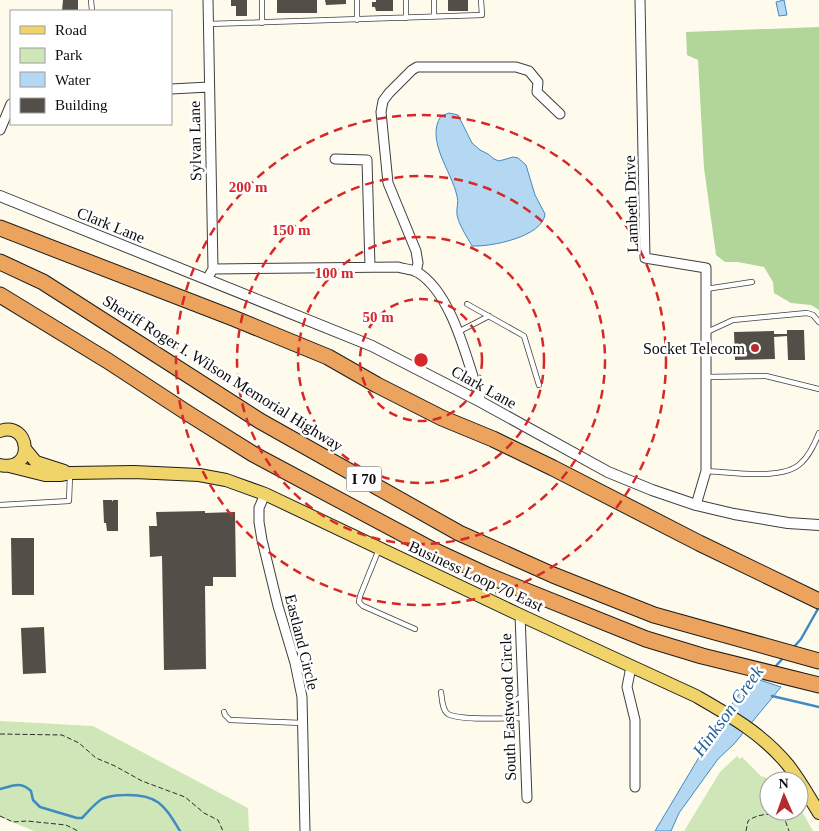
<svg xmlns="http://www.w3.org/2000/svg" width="819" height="831" font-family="Georgia,serif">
<rect width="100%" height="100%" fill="#fefbec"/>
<path fill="#cee6b8" d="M0 721 93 726 248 808 249 831H34L0 817Z
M737 756 740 759 742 757 761 776 775 781H769V811H799V806L813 831H684L720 772Z"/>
<path fill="#b2d599" d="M819 27V310L811 305 791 303 774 293 773 282 764 267 738 262H725L716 255 704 168 698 60 687 55 686 32Z"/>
<path fill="#b4d8f2" stroke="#408ac4" d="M784 0 787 15 779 16 776 2Z
M449 113 458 115 472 143 480 150 488 154 494 159 499 161 513 157 518 158 526 165 535 195 545 214C543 237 490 247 472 246 467 237 459 225 457 215 456 208 459 202 457 196 452 172 425 140 441 116Z
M751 677 781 687 734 744 718 759 679 813 671 831H655L723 717Z"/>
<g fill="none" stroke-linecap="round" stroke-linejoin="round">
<path stroke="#408ac4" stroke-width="2.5" d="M793 648 801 639 819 607
M774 668 784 657
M772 696 819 707
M0 789C13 786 20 781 31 791L33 800 40 807 77 818H82C88 812 94 804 102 799 109 796 118 795 125 795 158 794 164 805 180 831"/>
</g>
<path fill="#544e49" d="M63 0H78V11H62Z
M231 0H247V16H236V6H231Z
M277 0H317V13H277Z
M325 0H346V4L326 5Z
M376 0H393V11H376L375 7H372V2H376Z
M448 0H468V11H448Z
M787 330H804L805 360H788L787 336 774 337 775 359 735 360 734 332 774 331V334H787Z
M103 500H112L113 502V500H118V531H107L106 523H104Z
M205 511V513L235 512 236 577H213V586H205L206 669 164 670 162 556 150 557 149 526H157L156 512Z
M11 538H34V595H12Z
M44 627 46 673 23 674 21 628Z"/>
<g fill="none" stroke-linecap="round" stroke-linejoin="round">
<defs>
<path id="service" d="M91 0 92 11
M357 0V20
M434 17V0
M406 18V0
M262 23V0
M208 24 482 15 481 0
M706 289 752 282
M467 304 524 336 539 385
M458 332 489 316
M707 332 733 320 807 313 813 315 819 322
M706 377 766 376 819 389
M706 471C731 472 783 481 801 463 809 456 815 443 819 433
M0 505 69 501 70 475
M379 549 360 596 359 602 363 606 415 629
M441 692C442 698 442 710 448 714 460 721 509 718 524 718
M224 712 225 715 230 720 302 723
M513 718C508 707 511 699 523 697"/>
<path id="minor" d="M208 0 213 269 210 274
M640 0 645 258 706 268V471L696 505
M171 89 209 87
M0 130 11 104
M335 159 367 160 370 267
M213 269 398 267C404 269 411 269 417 272 453 293 468 364 481 402
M416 272 418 263 416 251 388 183 381 112 383 101 389 93 412 70 417 67H516L529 71 538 82 537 92 560 114
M265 494 259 508V522L262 540 278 606 295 663 302 697 305 831
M520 615 527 798
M631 667 627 687 635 720V787"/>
<path id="tertiary" d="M0 196 372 346 481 402 608 472 652 490 696 505 734 514 788 523 819 525"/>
<path id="primary" d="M0 431C30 420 36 473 0 465
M26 450 36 462 64 471
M9 466 45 475H60L71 473 134 472 199 475 226 480 265 494 520 615 696 696C729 715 763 734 788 765 800 780 809 797 819 813"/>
<path id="motorway" d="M0 228 233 318 328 357 377 385 442 418 493 439 553 468 699 543 819 601
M0 262 43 282 260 421 459 533 553 575 654 615 819 661
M0 295 108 361 189 414 253 454 431 549 489 576 646 639 702 656 819 685"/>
</defs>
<use href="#service" stroke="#3f3f3f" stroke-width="6"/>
<use href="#minor" stroke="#3f3f3f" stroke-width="11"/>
<use href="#tertiary" stroke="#3f3f3f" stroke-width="12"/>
<use href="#primary" stroke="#1d1d1d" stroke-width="14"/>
<use href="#motorway" stroke="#1d1d1d" stroke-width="17"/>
<path stroke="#2e2e2e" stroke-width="1" stroke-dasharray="5 2.5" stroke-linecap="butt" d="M0 734 62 735 79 743 96 758 115 766 142 781 185 797 204 813 218 820 223 831
M0 816 13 822 27 821 66 825 78 831
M746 831 748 821C756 814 774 812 784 817L789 831"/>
<use href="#service" stroke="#fff" stroke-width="4.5"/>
<use href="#minor" stroke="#fff" stroke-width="9"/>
<use href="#tertiary" stroke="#fff" stroke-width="10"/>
<use href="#primary" stroke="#f0d46a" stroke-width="12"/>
<use href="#motorway" stroke="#eba35d" stroke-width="15"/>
</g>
<g fill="none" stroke="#d62828" stroke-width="2.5" stroke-dasharray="9 6">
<circle cx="421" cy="360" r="61"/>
<circle cx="421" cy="360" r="123"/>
<circle cx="421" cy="360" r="184"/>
<circle cx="421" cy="360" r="245"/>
</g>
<circle fill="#b32d2f" stroke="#fff" stroke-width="2" cx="755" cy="348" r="5"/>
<g text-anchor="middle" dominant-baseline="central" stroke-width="5" stroke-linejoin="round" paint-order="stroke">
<rect fill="#fff" stroke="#555" stroke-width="1" x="346.5" y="466.5" width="35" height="25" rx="4"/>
<g font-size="15" font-weight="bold" fill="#0c0c0c">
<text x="364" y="479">I 70</text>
</g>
<g font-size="16" fill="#0c0c0c" stroke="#fff">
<text transform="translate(195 141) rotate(-91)">Sylvan Lane</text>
<text transform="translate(631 204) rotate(-92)">Lambeth Drive</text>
<text transform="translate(111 225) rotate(22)">Clark Lane</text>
<text transform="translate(223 373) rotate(32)">Sheriff Roger I. Wilson Memorial Highway</text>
<text transform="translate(484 387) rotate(29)">Clark Lane</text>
<text transform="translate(476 576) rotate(25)">Business Loop 70 East</text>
<text transform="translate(302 642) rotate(76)">Eastland Circle</text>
<text transform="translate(508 707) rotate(-92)">South Eastwood Circle</text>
</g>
<g font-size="16" fill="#0c0c0c" stroke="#fff" text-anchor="end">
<text x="745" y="348">Socket Telecom</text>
</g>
<g font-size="18" font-style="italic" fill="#1e5d95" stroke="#fff">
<text transform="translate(728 711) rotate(-54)">Hinkson Creek</text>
</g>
</g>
<circle cx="421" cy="360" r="8" fill="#d62828" stroke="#fff" stroke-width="2.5"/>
<g font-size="15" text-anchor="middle" font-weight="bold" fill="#d62828" stroke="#fff" stroke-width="5" stroke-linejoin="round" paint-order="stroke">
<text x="248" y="192">200 m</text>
<text x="291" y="235">150 m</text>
<text x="334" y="278">100 m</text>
<text x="378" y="322">50 m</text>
</g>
<rect x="10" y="10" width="162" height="115" fill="#ffffff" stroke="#9e9e9e"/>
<rect x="20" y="26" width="25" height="8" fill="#f0d46a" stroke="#9e9e9e"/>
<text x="55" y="35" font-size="15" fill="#0c0c0c">Road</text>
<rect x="20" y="48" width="25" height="15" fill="#cee6b8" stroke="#9e9e9e"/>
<text x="55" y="60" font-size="15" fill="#0c0c0c">Park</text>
<rect x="20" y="72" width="25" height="15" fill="#b4d8f2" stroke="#9e9e9e"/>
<text x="55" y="85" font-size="15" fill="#0c0c0c">Water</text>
<rect x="20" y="98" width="25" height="15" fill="#544e49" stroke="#9e9e9e"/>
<text x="55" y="110" font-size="15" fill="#0c0c0c">Building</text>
<g transform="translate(784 796) rotate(358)"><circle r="24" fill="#ffffff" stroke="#9e9e9e"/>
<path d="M0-4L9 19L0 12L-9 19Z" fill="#b32d2f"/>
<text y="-8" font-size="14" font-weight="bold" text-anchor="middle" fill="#0c0c0c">N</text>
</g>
</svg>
